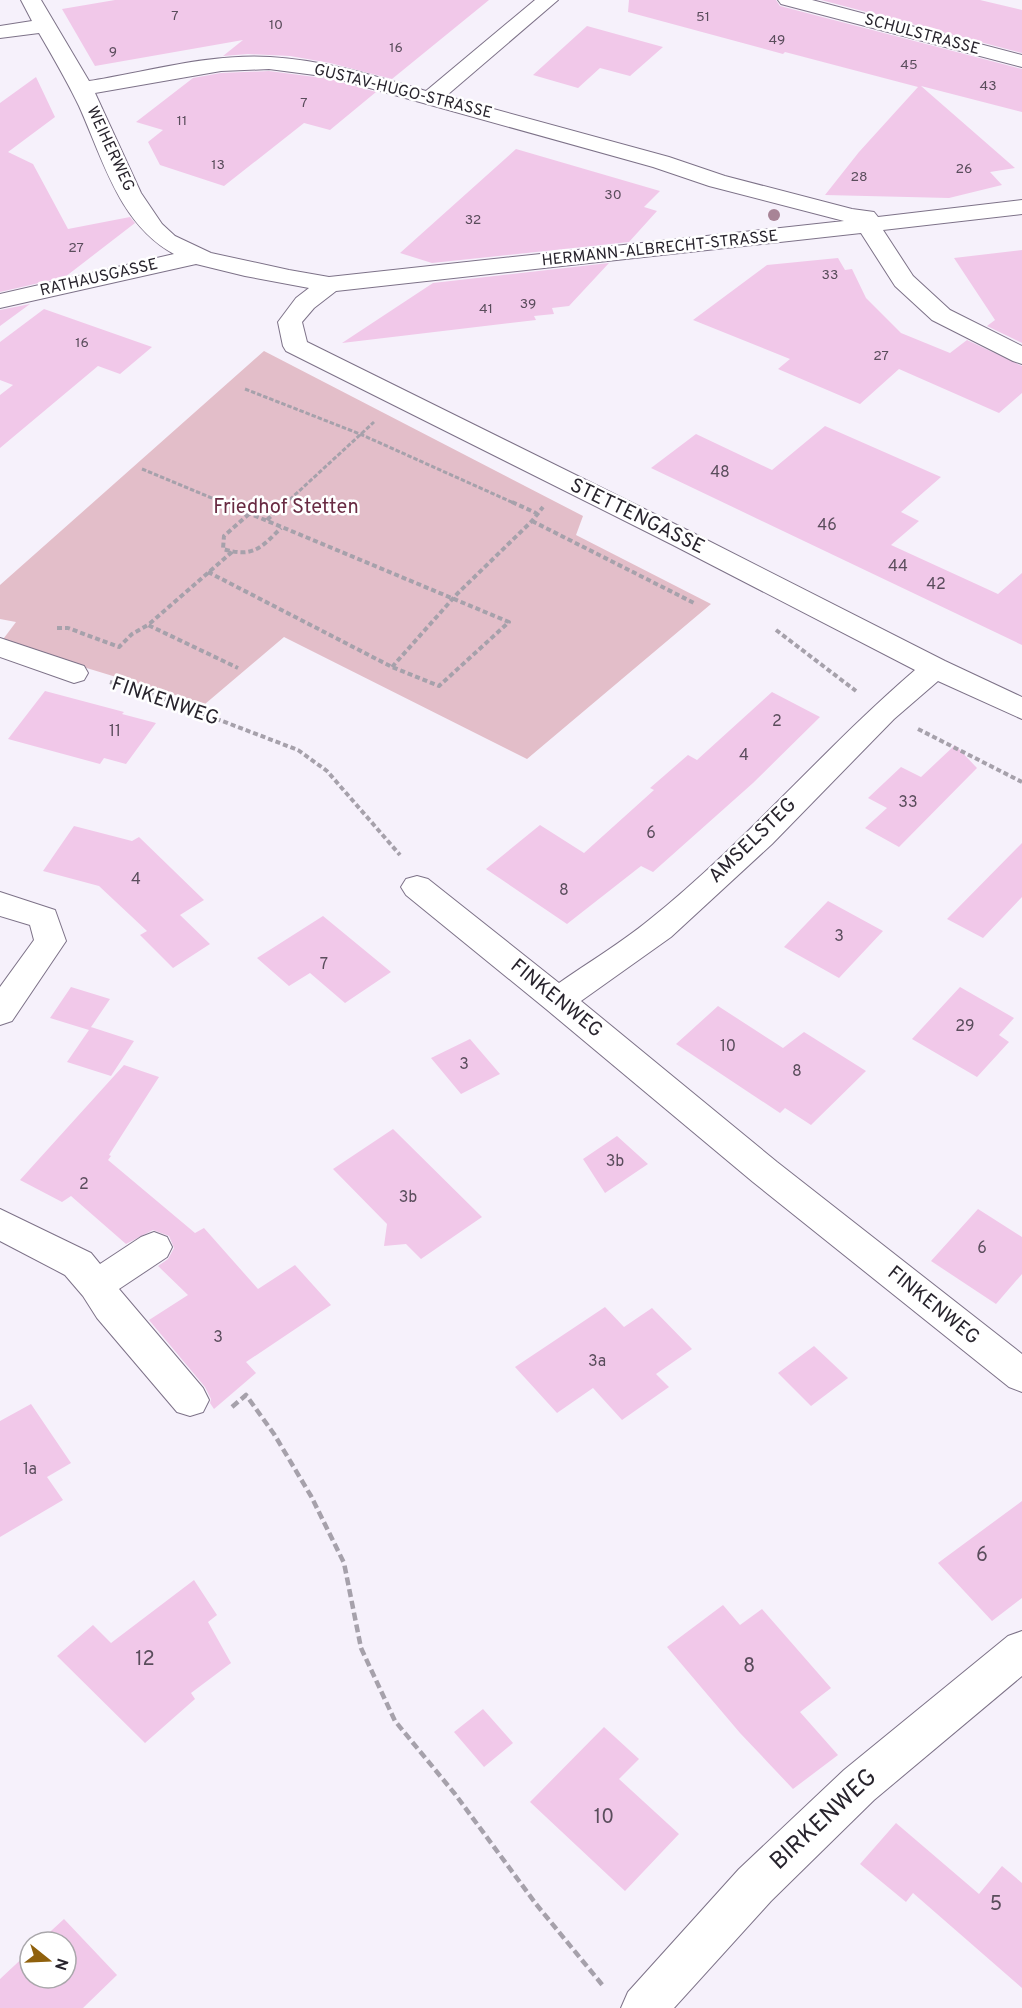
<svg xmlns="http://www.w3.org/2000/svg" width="1022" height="2008" font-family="Overpass,sans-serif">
<rect width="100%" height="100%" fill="#f6f1fb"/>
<path fill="#e3bec9" d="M264 351 583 516 576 535 711 604 527 759 284 637 205 704 1 642 16 622 0 619V585Z"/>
<path fill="#f1c8e9" d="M115 0H489L392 79 330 63 290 56 248 54 223 56 243 40 95 66 62 9Z
M629 0H776L780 6 1022 69V112L921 86 1015 168 990 172 1002 185 949 198 825 195 859 152 918 87 785 52 783 54 628 12Z
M821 0H980L1022 10V53Z
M587 26 663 47 630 76 600 68 578 88 533 75Z
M269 71 330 79 376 92 330 130 304 123 224 186 160 165 148 142 163 130 136 122 193 78 221 73Z
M36 77 55 117 8 152 33 164 68 229 130 217 135 223 65 277 0 292V103Z
M516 149 660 191 644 207 657 211 629 242 432 263 400 253Z
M1022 250V343L987 326 995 320 954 258Z
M838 258 845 270 852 269 866 298 901 333 950 353 967 340 1022 366V393L999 413 899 369 860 404 778 369 790 359 693 320 767 265Z
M609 263 569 306 552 308 554 314 534 316 536 320 342 343 433 283Z
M30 304 0 326V310Z
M44 309 152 347 120 374 98 366 0 448V395L13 385 0 380V342Z
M825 426 941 477 901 512 919 521 891 545 998 594 1022 573V645L651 468 696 434 772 470Z
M45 691 124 712 122 714 156 723 126 764 104 758 100 764 8 739Z
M772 692 820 717 753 783 653 872 641 866 567 924 486 869 540 825 584 853 654 790 650 788 688 755 697 760Z
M955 745 977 768 899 847 865 828 887 808 868 798 901 767 921 777Z
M74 826 132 841 139 837 204 900 180 915 210 944 173 968 140 935 147 931 99 886 43 871Z
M1022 843V897L983 938 947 919Z
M828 901 883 931 839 978 784 947Z
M323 916 391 972 345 1003 310 973 289 986 257 958Z
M71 987 110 999 89 1030 50 1018Z
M960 987 1014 1018 999 1035 1009 1042 977 1077 912 1039Z
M718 1006 783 1048 804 1032 866 1071 811 1125 785 1108 780 1113 676 1044Z
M91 1027 134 1041 111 1076 67 1062Z
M470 1039 500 1074 461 1094 431 1058Z
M124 1065 159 1077 109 1155 111 1156 108 1160 195 1233 204 1228 258 1289 295 1265 331 1305 246 1362 256 1373 214 1409 210 1403 211 1399 205 1387 149 1320 188 1295 158 1266 168 1259 174 1248 169 1236 153 1230 126 1244 71 1196 62 1202 20 1180Z
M393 1129 482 1217 421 1259 406 1244 384 1246 387 1224 333 1169Z
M617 1136 648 1164 605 1193 583 1159Z
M978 1209 1022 1237V1274L996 1304 931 1261Z
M605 1307 624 1327 652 1308 692 1349 656 1374 669 1387 622 1420 593 1388 557 1413 515 1367Z
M814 1346 848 1378 811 1406 778 1373Z
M31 1404 71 1463 47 1477 63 1500 0 1537V1421Z
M1022 1501V1598L992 1621 938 1563Z
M194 1580 217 1615 208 1622 231 1663 191 1693 195 1699 145 1743 57 1656 93 1625 111 1643Z
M723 1605 740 1625 762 1609 831 1688 800 1712 838 1755 793 1789 740 1733 667 1647Z
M483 1709 513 1743 484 1767 454 1732Z
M604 1727 639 1759 619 1779 679 1834 625 1891 530 1802Z
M896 1823 979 1894 1002 1866 1022 1883V1988L913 1893 906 1902 860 1864Z
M64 1919 117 1975 83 2008H0V1979L30 1951V1978H66V1942H39Z"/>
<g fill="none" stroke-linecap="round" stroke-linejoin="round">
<defs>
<path id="minor" d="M21 0H41L89 81C146 72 212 53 270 57 324 60 375 76 426 91L535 0H558L446 96 669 157 725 176 852 209 874 212 878 217 1022 200V214L883 230 913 276 950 310 1022 346V364L1013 361 932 320 895 286 861 233 336 291 314 308 302 322 307 342 693 533 945 661 1022 697V719L938 681 894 719 772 844 671 937 581 1001 777 1162 1022 1354V1392L1009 1387 753 1182 546 1009 406 895 401 887 406 879 417 876 428 879 559 983C589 962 621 943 649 920 744 844 823 749 915 670L673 545 286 351 283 346 278 322 296 298 309 288 245 276 196 264 0 308V294L174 254C119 224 103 159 79 106 67 81 53 57 39 33L0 38V26L32 21ZM269 69 330 77 653 167 709 186 844 221 329 277 289 270 211 253 175 236 162 224 141 193 95 93 221 71Z
M778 0H812L1022 55V67L781 4Z
M0 638 84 666 88 673 84 680 74 683 0 657Z
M0 892 55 910 66 941 12 1021 0 1025V987L34 940 30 925 0 916Z
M0 1209 91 1253 100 1264 141 1237 154 1232 167 1237 172 1247 167 1257 119 1289 203 1388 209 1400 203 1412 190 1416 177 1412 97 1318 83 1296 65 1275 0 1241Z
M1022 1631V1676L874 1800 771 1901 674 2008H621L628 1992 739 1869 844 1770 1008 1636Z"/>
</defs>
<use href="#minor" stroke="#7d7288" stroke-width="2"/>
<path stroke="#a6a1ab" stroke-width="3" stroke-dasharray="4.5 2" stroke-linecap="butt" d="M245 389 360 434 516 504
M142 469 226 504
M285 504 374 422"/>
<path stroke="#a6a1ab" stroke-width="4" stroke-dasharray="5 3" stroke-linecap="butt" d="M512 502 536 513
M249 514 224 536 223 549C253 558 261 548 281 528
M267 520 286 502
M532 521 696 604
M232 552 148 625 238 668
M208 572 392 667 439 686 509 622 222 502
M57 628H68L119 647 132 634 148 625
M776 630 856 691
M392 667 457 594 532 521 543 507
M110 682 149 693 298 750 327 771 400 855
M918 729 1022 782"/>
<path stroke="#a6a1ab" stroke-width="4.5" stroke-dasharray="8 4" stroke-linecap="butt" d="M232 1407 246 1395 274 1434 311 1496 344 1563 361 1648 395 1721 455 1794 536 1904 604 1987"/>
<use href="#minor" fill="#fff" fill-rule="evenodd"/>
</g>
<circle fill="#a88496" cx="774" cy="215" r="6"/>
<g text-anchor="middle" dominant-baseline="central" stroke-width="5" stroke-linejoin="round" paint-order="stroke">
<g font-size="14" fill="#5a4d5c">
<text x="175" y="16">7</text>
<text x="703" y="17">51</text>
<text x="276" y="25">10</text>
<text x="777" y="40">49</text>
<text x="396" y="48">16</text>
<text x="113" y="52">9</text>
<text x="909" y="65">45</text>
<text x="988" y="86">43</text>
<text x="304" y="103">7</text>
<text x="182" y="121">11</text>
<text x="218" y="165">13</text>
<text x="964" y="169">26</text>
<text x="859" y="177">28</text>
<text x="613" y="195">30</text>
<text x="473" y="220">32</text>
<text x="76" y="248">27</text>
<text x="830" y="275">33</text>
<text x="528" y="304">39</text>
<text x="486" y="309">41</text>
<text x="82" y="343">16</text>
<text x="881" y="356">27</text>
</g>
<g font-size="16" fill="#28242d" stroke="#fff">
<text transform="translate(922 35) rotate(15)">SCHULSTRASSE</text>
<text transform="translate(403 92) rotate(14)">GUSTAV-HUGO-STRASSE</text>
<text transform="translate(110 149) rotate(65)">WEIHERWEG</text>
<text transform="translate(660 249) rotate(-6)">HERMANN-ALBRECHT-STRASSE</text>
<text transform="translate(99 278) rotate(-13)">RATHAUSGASSE</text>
</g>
<g font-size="16" fill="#5a4d5c">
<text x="720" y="473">48</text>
<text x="827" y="526">46</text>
<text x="898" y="567">44</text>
<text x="936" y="585">42</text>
<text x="777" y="722">2</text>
<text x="115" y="732">11</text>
<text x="744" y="756">4</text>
<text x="908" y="803">33</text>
<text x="651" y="834">6</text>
<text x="136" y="880">4</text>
<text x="564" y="891">8</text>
<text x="839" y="937">3</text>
<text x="324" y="965">7</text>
<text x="965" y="1027">29</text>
<text x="728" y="1047">10</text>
<text x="464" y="1065">3</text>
<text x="797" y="1072">8</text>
<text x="615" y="1162">3b</text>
<text x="84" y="1185">2</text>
<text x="408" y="1198">3b</text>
<text x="982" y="1249">6</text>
<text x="218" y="1338">3</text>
<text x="597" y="1362">3a</text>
<text x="30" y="1470">1a</text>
</g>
<g font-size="20" fill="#692b43" stroke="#fff">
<text x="286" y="508">Friedhof Stetten</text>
</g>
<g font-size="20" fill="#28242d" stroke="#fff">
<text transform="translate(637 517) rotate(26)">STETTENGASSE</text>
<text transform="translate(165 702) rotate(19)">FINKENWEG</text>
<text transform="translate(753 841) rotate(-44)">AMSELSTEG</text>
<text transform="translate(556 999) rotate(39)">FINKENWEG</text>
<text transform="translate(933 1306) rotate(39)">FINKENWEG</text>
</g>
<g font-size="20" fill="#5a4d5c">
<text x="982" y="1556">6</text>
<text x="145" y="1660">12</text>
<text x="749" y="1667">8</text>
<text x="604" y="1818">10</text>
<text x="996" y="1905">5</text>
</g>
<g font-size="24" fill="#28242d" stroke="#fff">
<text transform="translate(824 1820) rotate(-43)">BIRKENWEG</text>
</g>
</g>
<g transform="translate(48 1960) rotate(108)"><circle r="28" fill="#ffffff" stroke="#a9a7ab" stroke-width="1.5"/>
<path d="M0-4.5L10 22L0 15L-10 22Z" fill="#90610d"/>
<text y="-9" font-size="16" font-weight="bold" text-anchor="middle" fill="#28242d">N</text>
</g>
</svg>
